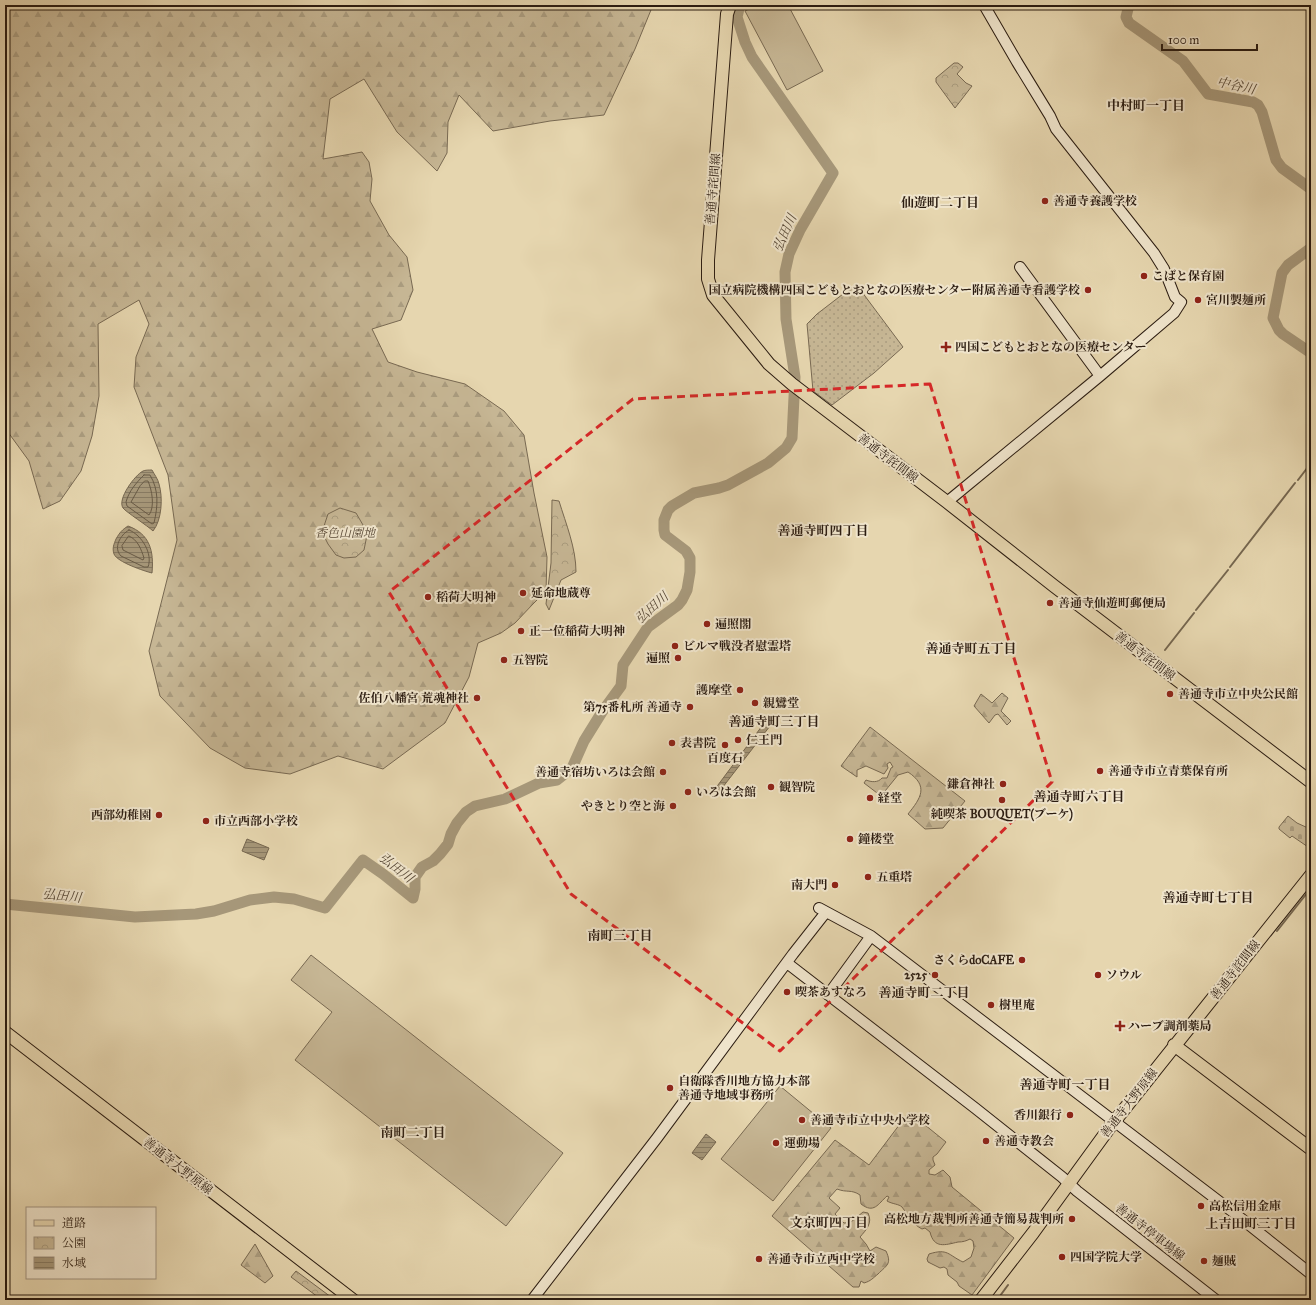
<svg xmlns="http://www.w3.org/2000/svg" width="1316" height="1305" font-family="'IM FELL Great Primer','Noto Serif JP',serif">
<defs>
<pattern id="forest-firs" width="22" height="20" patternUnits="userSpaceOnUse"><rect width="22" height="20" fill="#c6b694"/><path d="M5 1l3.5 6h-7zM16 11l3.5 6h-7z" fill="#aa9c7f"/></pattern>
<pattern id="cemetery-stones" width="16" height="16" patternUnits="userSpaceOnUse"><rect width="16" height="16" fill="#c6b694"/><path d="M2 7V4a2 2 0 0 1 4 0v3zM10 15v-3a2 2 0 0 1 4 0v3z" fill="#aa9c7f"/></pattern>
<pattern id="park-crowns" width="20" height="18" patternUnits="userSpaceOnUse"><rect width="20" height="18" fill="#c6b694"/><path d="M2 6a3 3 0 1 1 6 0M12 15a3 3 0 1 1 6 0" fill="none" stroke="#aa9c7f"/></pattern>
<pattern id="garden-dots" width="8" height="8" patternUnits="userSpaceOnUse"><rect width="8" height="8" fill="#c6b694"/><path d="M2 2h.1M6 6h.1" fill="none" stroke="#aa9c7f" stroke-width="1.8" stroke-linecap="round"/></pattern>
<pattern id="water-rules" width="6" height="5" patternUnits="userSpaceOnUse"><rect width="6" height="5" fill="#a69779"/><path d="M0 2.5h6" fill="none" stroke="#877a62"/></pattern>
</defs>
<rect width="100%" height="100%" fill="#e6d6af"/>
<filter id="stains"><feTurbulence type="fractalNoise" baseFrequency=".005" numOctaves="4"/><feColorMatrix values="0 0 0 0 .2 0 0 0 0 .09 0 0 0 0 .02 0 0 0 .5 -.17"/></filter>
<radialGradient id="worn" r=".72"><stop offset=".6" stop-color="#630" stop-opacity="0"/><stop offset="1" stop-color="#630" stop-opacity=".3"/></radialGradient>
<path fill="url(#forest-firs)" stroke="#786952" d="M5 5H653L635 49 604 115 550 121 493 131 459 95 448 122 447 153 437 171 397 132 364 79 330 99 323 159 362 152 369 162 372 179 370 201 389 235 407 257 413 290 401 320 372 329 388 362 417 372 465 384 504 411 524 435 534 493 547 557 546 591 533 604 515 623 501 633 478 643 469 677 445 723 383 769 338 756 290 774 245 768 210 748 160 696 149 651 177 540 168 475 134 387 136 357 149 324 139 300 98 324 99 396 92 436 81 471 60 501 43 509 29 461 5 428Z
M1002 693 1008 698 1001 711 1011 721 1007 725 998 714 995 715 989 723 974 706 981 694 992 703Z
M870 727 965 801 943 828 925 829 908 814C921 798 929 786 908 772L898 775 881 796 864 783 866 780C871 782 878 783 882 778H887L891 768 893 767 890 762 887 764 888 768 884 774 866 766 857 770V777L841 766Z
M909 1112 946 1142 937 1154 933 1157V1160L935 1165 929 1170V1174L935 1175 943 1170 950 1177 952 1187 1014 1238 972 1295 959 1286 957 1282 948 1275 947 1269 944 1267 940 1268 928 1262 927 1259 929 1254C948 1248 948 1255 963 1262L971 1257 974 1248 973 1241 970 1239C966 1241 963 1242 958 1242 945 1245 934 1249 930 1232L925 1228 922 1229C912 1224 908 1215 902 1207 899 1204 892 1204 887 1201L889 1197 887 1196C878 1204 874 1214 861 1204L860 1195C851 1189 847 1193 837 1189L829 1198 840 1208 835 1214 844 1223 851 1222 863 1212 868 1213C873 1223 866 1230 860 1237L866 1244 870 1251 876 1247 886 1251C892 1264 887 1265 878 1274 873 1278 871 1281 864 1283L861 1281 859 1287H853L772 1216 835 1140 869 1165Z
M255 1244 273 1276 265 1283 241 1265Z"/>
<path fill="url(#cemetery-stones)" stroke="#786952" d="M1288 816 1297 823 1308 828 1311 827V849L1292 836 1290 838 1279 829V827Z"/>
<path fill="url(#park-crowns)" stroke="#786952" d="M954 63H958L963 67 957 74 966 83 972 86 955 108 936 82V78Z
M552 500 559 501C566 524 576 548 576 572L561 580 549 610 546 604 551 563Z
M340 508 356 513 363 525 367 535 364 550 356 557 344 558 336 555 328 544 322 532 328 514Z
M296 1271 335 1300H322L291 1277Z"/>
<path fill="url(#garden-dots)" stroke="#786952" d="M856 284 903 347 874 373 832 405 813 391 807 324 817 314Z"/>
<path fill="#c6b694" stroke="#786952" d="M757 5H788L823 71 787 90 745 11Z
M311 955 563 1153 506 1226 295 1060 332 1012 291 980Z
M780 1086 831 1128 773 1201 721 1159Z"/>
<path fill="url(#water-rules)" stroke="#75664f" d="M152 470C154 474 158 479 159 484 163 497 162 520 153 531 148 526 126 512 123 508 117 499 135 475 143 471 145 470 149 470 152 470Z
M128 526C150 534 154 551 152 573 144 571 117 562 114 554 112 548 114 544 116 539 120 532 122 530 128 526Z
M765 722 770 726 719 792 715 789Z
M247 839 269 848 264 860 242 851Z
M706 1134 716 1142 702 1160 692 1153Z"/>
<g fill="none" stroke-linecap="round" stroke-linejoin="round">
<path stroke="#685a45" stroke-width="1" d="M144 475H150C159 490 158 506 154 523L152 524 127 506 126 502C129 491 136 483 144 475Z
M145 481H148C152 490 155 507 149 515L131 502 140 486Z
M129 530C142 535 153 554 148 567H144L121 556C113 548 120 535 129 530Z
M129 536C138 540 141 549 144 558L143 560 123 550 122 546Z"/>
<path stroke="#75664f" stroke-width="2" d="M1298 480 1311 463
M1230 567 1295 483
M1196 610 1228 570
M1165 650 1194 613
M1277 931 1311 888
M997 1300 1008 1285"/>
<path stroke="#a69779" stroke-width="11" d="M1129 5 1126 17 1129 23 1183 61 1208 94 1253 102 1258 105 1262 112 1276 160 1282 168 1311 189
M1311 248 1288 265 1282 273 1273 318 1279 330 1283 334 1311 353
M5 904 135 917 196 914 214 911 250 900 274 897 294 899 325 908 363 860 383 874 413 898 415 889V877L422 867 433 861 440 854 448 844 451 834 457 823 466 812 475 806 505 799 539 783 557 780 572 768 584 741 602 712 621 686 623 665 648 627 678 605 682 600 687 590 690 572V558L686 551 665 535 664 530V520L668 510 672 506 694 493 719 488 728 485 768 463 786 448 792 438 795 377 786 319 785 272 789 254 800 230 833 173 752 57 745 42 737 17 740 5"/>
<defs>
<path id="secondary" d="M1020 267 1100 376
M947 502 1100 376 1174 313 1181 302 1175 297 1164 269 1154 253 1056 129 1050 116 1017 62 984 5
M819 908 871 936 1233 1212 1311 1274
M787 963 975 1108 1062 1177 1077 1191 1216 1300
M828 995 871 936
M532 1300 657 1138 793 954 826 912"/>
<path id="primary" d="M730 5 727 14 708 260V279L713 295 769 364 792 384 947 502 1054 586 1311 782
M5 1032 353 1300
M1174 1045 1311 1149
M981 1300 1033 1233 1110 1127 1311 875"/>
</defs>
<use href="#secondary" stroke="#2b1c11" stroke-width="12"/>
<use href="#primary" stroke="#2b1c11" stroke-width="14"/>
<use href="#secondary" stroke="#efe4cb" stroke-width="10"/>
<use href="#primary" stroke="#e6d6af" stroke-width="12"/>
</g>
<path fill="none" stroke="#d62828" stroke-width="3" stroke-dasharray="8 5" stroke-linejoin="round" d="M930 384 1052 782 780 1051 571 894 389 592 633 399Z"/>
<g fill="#8f2418" stroke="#efe4cb" stroke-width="1.5">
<circle cx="1045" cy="201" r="4"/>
<circle cx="1144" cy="276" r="4"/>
<circle cx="1088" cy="290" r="4"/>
<circle cx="1198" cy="300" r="4"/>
<path d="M944 341h4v4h4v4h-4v4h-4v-4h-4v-4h4z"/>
<circle cx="523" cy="593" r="4"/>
<circle cx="428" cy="597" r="4"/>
<circle cx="1050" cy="603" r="4"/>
<circle cx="707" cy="624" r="4"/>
<circle cx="521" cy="631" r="4"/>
<circle cx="675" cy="646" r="4"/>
<circle cx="678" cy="658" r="4"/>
<circle cx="504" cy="660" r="4"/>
<circle cx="740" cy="690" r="4"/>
<circle cx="1170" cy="694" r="4"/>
<circle cx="477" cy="698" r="4"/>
<circle cx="755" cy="703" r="4"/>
<circle cx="690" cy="707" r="4"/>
<circle cx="738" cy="740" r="4"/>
<circle cx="672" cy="743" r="4"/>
<circle cx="725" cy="745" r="4"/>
<circle cx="1100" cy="771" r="4"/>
<circle cx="663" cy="772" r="4"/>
<circle cx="1003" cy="784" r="4"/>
<circle cx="771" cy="787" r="4"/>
<circle cx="688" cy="792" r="4"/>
<circle cx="870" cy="798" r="4"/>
<circle cx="1002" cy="800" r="4"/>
<circle cx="673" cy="806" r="4"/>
<circle cx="159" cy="815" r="4"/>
<circle cx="206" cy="821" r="4"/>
<circle cx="850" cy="839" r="4"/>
<circle cx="868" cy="877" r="4"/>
<circle cx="835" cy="885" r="4"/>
<circle cx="1022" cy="960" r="4"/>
<circle cx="935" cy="975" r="4"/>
<circle cx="1098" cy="975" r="4"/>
<circle cx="787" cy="992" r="4"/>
<circle cx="991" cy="1005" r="4"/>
<path d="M1118 1020h4v4h4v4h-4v4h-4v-4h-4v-4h4z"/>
<circle cx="670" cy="1088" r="4"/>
<circle cx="1070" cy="1115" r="4"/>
<circle cx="802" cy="1120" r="4"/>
<circle cx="986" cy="1141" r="4"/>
<circle cx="776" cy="1143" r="4"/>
<circle cx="1201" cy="1206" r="4"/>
<circle cx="1072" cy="1219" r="4"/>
<circle cx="1062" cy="1257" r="4"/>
<circle cx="759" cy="1259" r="4"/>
<circle cx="1204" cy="1261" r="4"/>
</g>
<g text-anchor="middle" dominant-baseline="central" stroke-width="4" stroke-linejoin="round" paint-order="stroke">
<g font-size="12" fill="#2b1c11" stroke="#efe4cb">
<text transform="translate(713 189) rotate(-85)">善通寺詫間線</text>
<text transform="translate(888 458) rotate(37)">善通寺詫間線</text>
<text transform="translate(1145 656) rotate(37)">善通寺詫間線</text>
<text transform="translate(1235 970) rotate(-52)">善通寺詫間線</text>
<text transform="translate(1129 1103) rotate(-52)">善通寺大野原線</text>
<text transform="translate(178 1166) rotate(38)">善通寺大野原線</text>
<text transform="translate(1150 1232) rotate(38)">善通寺停車場線</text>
</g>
<g font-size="12" font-weight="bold" fill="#2b1c11" stroke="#efe4cb" text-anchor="start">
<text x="1053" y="201">善通寺養護学校</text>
<text x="1152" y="276">こばと保育園</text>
<text x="1080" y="290" text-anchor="end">国立病院機構四国こどもとおとなの医療センター附属善通寺看護学校</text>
<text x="1206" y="300">宮川製麺所</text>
<text x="955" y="347">四国こどもとおとなの医療センター</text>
<text x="531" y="593">延命地蔵尊</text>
<text x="436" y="597">稻荷大明神</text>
<text x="1058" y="603">善通寺仙遊町郵便局</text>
<text x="715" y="624">遍照閣</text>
<text x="529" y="631">正一位稲荷大明神</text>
<text x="683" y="646">ビルマ戦没者慰霊塔</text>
<text x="670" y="658" text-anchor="end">遍照</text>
<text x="512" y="660">五智院</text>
<text x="732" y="690" text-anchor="end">護摩堂</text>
<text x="1178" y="694">善通寺市立中央公民館</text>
<text x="469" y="698" text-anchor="end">佐伯八幡宮 荒魂神社</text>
<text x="763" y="703">親鸞堂</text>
<text x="682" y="707" text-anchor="end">第75番札所 善通寺</text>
<text x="746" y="740">仁王門</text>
<text x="680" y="743">表書院</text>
<text x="725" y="758" text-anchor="middle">百度石</text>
<text x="1108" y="771">善通寺市立青葉保育所</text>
<text x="655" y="772" text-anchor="end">善通寺宿坊いろは会館</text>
<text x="995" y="784" text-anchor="end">鎌倉神社</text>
<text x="779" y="787">観智院</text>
<text x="696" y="792">いろは会館</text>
<text x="878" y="798">経堂</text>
<text x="665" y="806" text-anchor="end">やきとり空と海</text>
<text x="1002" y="814" text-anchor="middle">純喫茶 BOUQUET(ブーケ)</text>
<text x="151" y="815" text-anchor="end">西部幼稚園</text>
<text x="214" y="821">市立西部小学校</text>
<text x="858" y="839">鐘楼堂</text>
<text x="876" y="877">五重塔</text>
<text x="827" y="885" text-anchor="end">南大門</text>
<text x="1014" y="960" text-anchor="end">さくらdoCAFE</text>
<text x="927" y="975" text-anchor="end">2525</text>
<text x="1106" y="975">ソウル</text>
<text x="795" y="992">喫茶あすなろ</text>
<text x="999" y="1005">樹里庵</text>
<text x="1128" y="1026">ハーブ調剤薬局</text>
<text x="678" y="1081">自衛隊香川地方協力本部<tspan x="678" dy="14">善通寺地域事務所</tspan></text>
<text x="1062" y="1115" text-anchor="end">香川銀行</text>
<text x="810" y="1120">善通寺市立中央小学校</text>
<text x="994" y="1141">善通寺教会</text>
<text x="784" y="1143">運動場</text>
<text x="1209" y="1206">高松信用金庫</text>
<text x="1064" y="1219" text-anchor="end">高松地方裁判所善通寺簡易裁判所</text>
<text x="1070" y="1257">四国学院大学</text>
<text x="767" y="1259">善通寺市立西中学校</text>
<text x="1212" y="1261">麺賊</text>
</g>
<g font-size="12" font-style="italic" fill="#5a4a38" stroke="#efe4cb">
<text x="345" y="533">香色山園地</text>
</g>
<g font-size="13" font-style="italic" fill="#564735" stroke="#efe4cb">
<text transform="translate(1236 86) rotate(12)">中谷川</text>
<text transform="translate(785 233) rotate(-66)">弘田川</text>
<text transform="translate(652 608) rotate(-42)">弘田川</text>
<text transform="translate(396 868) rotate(38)">弘田川</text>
<text transform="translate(62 896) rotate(6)">弘田川</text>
</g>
<g font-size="13" font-weight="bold" fill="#2b1c11" stroke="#efe4cb">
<text x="1146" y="106">中村町一丁目</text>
<text x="940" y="203">仙遊町二丁目</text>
<text x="823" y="531">善通寺町四丁目</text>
<text x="971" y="649">善通寺町五丁目</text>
<text x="774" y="722">善通寺町三丁目</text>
<text x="1079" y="797">善通寺町六丁目</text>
<text x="1208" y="898">善通寺町七丁目</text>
<text x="620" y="936">南町三丁目</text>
<text x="924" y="993">善通寺町二丁目</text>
<text x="1065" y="1085">善通寺町一丁目</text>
<text x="413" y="1133">南町二丁目</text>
<text x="829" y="1223">文京町四丁目</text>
<text x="1251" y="1224">上吉田町三丁目</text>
</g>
</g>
<rect width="1316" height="1305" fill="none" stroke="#e6d6af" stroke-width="20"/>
<rect x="6" y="6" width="1304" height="1293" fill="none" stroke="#2b1c11" stroke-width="2"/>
<rect x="10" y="10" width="1296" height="1285" fill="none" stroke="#2b1c11"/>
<rect x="26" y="1207" width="130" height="72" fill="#efe4cb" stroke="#a19481"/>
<rect x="34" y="1220" width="20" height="6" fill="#e6d6af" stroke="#a19481"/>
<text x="62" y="1227" font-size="12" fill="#2b1c11">道路</text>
<rect x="34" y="1237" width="20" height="12" fill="url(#park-crowns)" stroke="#a19481"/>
<text x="62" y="1247" font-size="12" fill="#2b1c11">公園</text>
<rect x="34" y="1257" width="20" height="12" fill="url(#water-rules)" stroke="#a19481"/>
<text x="62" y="1267" font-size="12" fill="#2b1c11">水域</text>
<path d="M1162 44v6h95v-6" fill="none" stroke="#2b1c11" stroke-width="2"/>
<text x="1168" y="44" font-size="12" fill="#2b1c11" stroke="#efe4cb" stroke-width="3" paint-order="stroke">100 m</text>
<rect width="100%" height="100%" filter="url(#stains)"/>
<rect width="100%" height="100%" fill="url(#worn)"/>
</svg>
